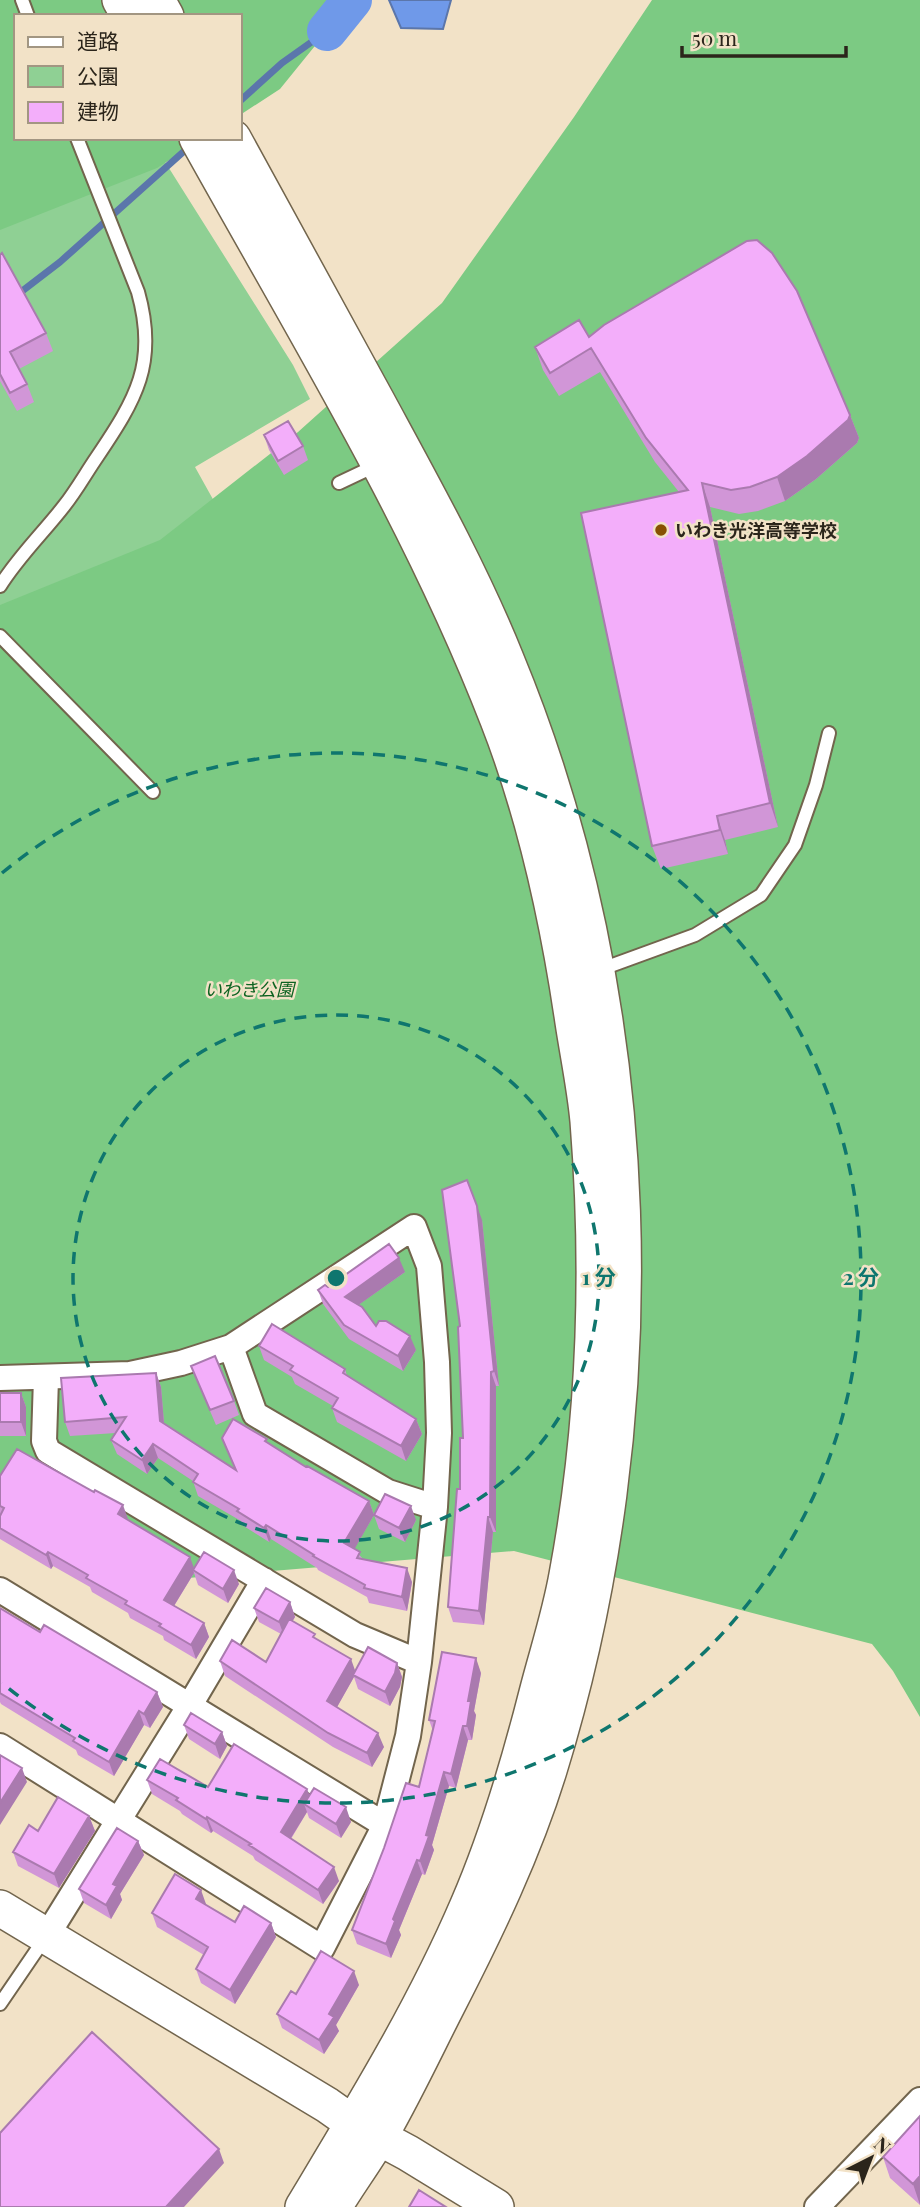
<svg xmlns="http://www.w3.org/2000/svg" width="920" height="2207" font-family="'Playfair Display','Noto Sans JP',serif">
<rect width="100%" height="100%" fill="#f2e2c7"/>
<path fill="#8fd094" d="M0 0 16 16V138H150L293 365 310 399 195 467 327 704 0 1335Z"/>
<path fill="#7cca83" d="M0 0H345L340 15 280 89 240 115V16H16V138H204L157 168 0 230Z
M652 0H920V1717L893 1671 872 1644 514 1551 188 1578 0 1511V605L160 540 298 432 442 303 574 117Z"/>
<path fill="#6f99e9" stroke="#5b76ab" stroke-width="2" d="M389 0H451L443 29 401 28Z"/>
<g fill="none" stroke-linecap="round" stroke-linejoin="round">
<path stroke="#5b76ab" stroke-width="7" d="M240 101 282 63 327 31
M17 295 60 262 191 145"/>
<path stroke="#6f99e9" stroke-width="40" d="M327 31 352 0"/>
<defs>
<path id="lane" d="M22 0 28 16
M339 483 377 465
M0 586C18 557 43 533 64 506 76 491 86 473 97 457 136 399 158 363 138 292L77 138
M0 636 153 792
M599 970 695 935 761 895 795 845 816 785 829 733
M0 2004 45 1938"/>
<path id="street" d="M231 1347 255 1414 388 1492 435 1507
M0 1378 130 1374 181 1363 231 1347 414 1227 429 1266 437 1362 439 1433 435 1507 419 1662 408 1736 385 1825 322 1948 0 1746
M46 1378 44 1441 48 1451 355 1635 419 1662
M0 1590 385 1825
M46 1937 190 1705 264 1580
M817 2207 920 2100"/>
<path id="secondary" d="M120 0 129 16
M157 0 166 16
M197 138C303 329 419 516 498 720 536 817 558 920 573 1022 578 1055 585 1088 588 1121 600 1272 595 1425 567 1575 560 1615 547 1654 537 1693 519 1764 497 1838 468 1905 423 2010 362 2109 303 2207
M233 138C281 226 329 314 377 401 423 486 470 570 506 659 649 1005 659 1414 549 1770 524 1851 487 1928 448 2004 426 2047 406 2090 382 2132 367 2158 349 2182 334 2207
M0 1908 327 2105 354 2124 408 2153 496 2207"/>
</defs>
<use href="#lane" stroke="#72654d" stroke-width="16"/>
<use href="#street" stroke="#72654d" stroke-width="28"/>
<use href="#secondary" stroke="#72654d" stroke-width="38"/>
<use href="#lane" stroke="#fff" stroke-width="12"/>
<use href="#street" stroke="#fff" stroke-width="24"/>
<use href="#secondary" stroke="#fff" stroke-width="35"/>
</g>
<path fill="#d196d7" d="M0 255 46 333 53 351 19 369 27 384 34 402 17 411 0 381Z
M589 337 850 415 859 438 857 443 816 479 785 501 758 511 739 514 710 507 778 827 725 840 728 854 661 869 652 846 679 492 655 462 600 372 559 396 543 370 535 347Z
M264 435 303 446 308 460 284 475 269 450Z
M482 1220 499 1386H496V1532H493L484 1625 453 1622 448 1607 460 1489 463 1438 460 1326Z
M405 1272 358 1305 376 1326 416 1350 403 1371 349 1339 323 1304 318 1290 328 1287Z
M259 1346 345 1369 347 1376 416 1419 422 1434 406 1461 337 1422 332 1408 333 1406 295 1384 292 1377 264 1360Z
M191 1366 234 1401 239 1415 216 1425Z
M156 1373 161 1387 164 1423 235 1469 222 1438 268 1443 306 1467 369 1501 374 1515 354 1549 363 1559 412 1582 407 1611 369 1603 367 1597 318 1570 317 1568 271 1539 269 1542 242 1525 241 1521 198 1496 193 1481 158 1458 147 1474 117 1454 111 1440 116 1433 70 1436 65 1422Z
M0 1393H21L26 1407V1436H0Z
M0 1476 128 1519 194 1568 239 1584 228 1603 198 1585 194 1573 174 1606 204 1623 209 1637 196 1659 164 1640 163 1636 130 1618 128 1613 92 1592 90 1587 53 1566 51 1569 0 1539Z
M374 1515 416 1520 405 1542 379 1529Z
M290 1602 295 1617 292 1621 317 1639 355 1671 397 1663 402 1677 400 1687 390 1706 358 1689 354 1677 337 1707 384 1747 372 1767 333 1747 225 1676 220 1661 266 1662 281 1634 259 1622 254 1608Z
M0 1608 40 1632 157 1692 163 1707 150 1728 144 1725 114 1776 78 1755 76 1750 1 1704 0 1702Z
M481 1673 474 1711 476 1715 472 1740H468L456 1788 449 1786 432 1845 434 1850 425 1875 422 1874 399 1930 401 1935 391 1958 357 1944 352 1930 419 1787 433 1731 429 1720Z
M184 1725 222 1732 227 1746 220 1759 189 1739Z
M147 1780 208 1787 310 1795 351 1822 341 1838 309 1818 307 1812 291 1839 339 1881 323 1904 255 1860 253 1856 213 1831 211 1833 182 1814 180 1811 152 1794Z
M89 1816 95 1831 59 1888 18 1866 13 1852Z
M138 1841 144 1855 120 1894 122 1900 111 1919 84 1903 79 1889Z
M206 1904V1905L235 1922 271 1923 276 1937 235 2004 201 1983 196 1969 204 1955 157 1927 152 1913Z
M359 1985 336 2025 339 2031 324 2054 282 2028 277 2014 296 1994Z
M920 2116V2205L890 2178 883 2157Z"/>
<path fill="#aa7aaf" d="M850 415 859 438 857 443 816 479 785 501 777 477Z
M702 483 710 507 778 827 770 803Z
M717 816 725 840 728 854 720 830Z
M477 1206 482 1220 499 1386 494 1371Z
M399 1258 405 1272 350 1311 345 1297Z
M410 1336 416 1350 403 1371 398 1356Z
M491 1372 496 1386V1532L490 1517Z
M156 1373 161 1387 165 1435 160 1421Z
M21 1393 26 1407V1436L21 1422Z
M416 1419 422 1434 406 1461 401 1446Z
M153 1444 158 1458 147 1474 142 1460Z
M369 1501 374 1515 350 1557 344 1543Z
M123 1505 128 1519 118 1514Z
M411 1506 416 1520 405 1542 399 1528Z
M488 1517 493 1532 484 1625 479 1611Z
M266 1525 271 1539 269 1542 264 1528Z
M48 1552 53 1566 51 1569 46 1555Z
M190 1557 195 1571 193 1570 194 1573 169 1614 164 1600Z
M407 1568 412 1582 407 1611 402 1597Z
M234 1570 239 1584 228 1603 223 1589Z
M290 1602 295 1617 284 1636 279 1622Z
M204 1623 209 1637 196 1659 191 1645Z
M476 1658 481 1673 474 1711 476 1715 472 1740 467 1726 468 1701Z
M351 1659 356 1673 353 1675 354 1677 332 1716 327 1701Z
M397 1663 402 1677 400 1687 390 1706 385 1692Z
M157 1692 163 1707 150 1728 144 1714Z
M139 1711 144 1725 114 1776 109 1762Z
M463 1726 468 1740 456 1788 451 1774Z
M222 1732 227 1746 220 1759 215 1744Z
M378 1733 384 1747 372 1767 367 1753Z
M22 1768 27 1782 0 1825V1803Z
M444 1772 449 1786 432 1845 434 1850 425 1875 420 1861 426 1835Z
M307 1789 313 1803 304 1804 307 1812 286 1846 281 1832Z
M346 1807 351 1822 341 1838 336 1824Z
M89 1816 95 1831 59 1888 54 1874Z
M207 1817 213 1831 211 1833 206 1819Z
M138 1841 144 1855 120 1894 122 1900 111 1919 106 1905 113 1884Z
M417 1860 422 1874 399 1930 401 1935 391 1958 386 1944 393 1919Z
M334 1867 339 1881 323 1904 318 1890Z
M201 1890 206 1904 201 1913 196 1899Z
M271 1923 276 1937 235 2004 230 1990Z
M354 1971 359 1985 336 2025 339 2031 324 2054 319 2040 329 2014Z
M219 2149 224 2163 184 2207H166Z
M920 2176V2205L913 2184Z"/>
<path fill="#f3aefa" stroke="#aa7aaf" stroke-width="2" d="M757 240 772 253 797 291 850 415 848 420 807 456 777 477 750 487 731 490 702 483 770 803 717 816 720 830 652 846 581 513 688 490 646 438 591 348 550 373 535 347 579 320 589 337 604 325 747 241Z
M2 253 46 333 10 352 27 384 10 393 0 374V255Z
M288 421 303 446 278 461 264 435Z
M467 1180 477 1206 494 1371 491 1372 490 1517H488L479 1611 448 1607 457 1489H460V1438H463L458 1327 460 1326 442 1190Z
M389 1244 399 1258 345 1297 362 1307 376 1326 379 1321H386L410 1336 398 1356 344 1325 318 1290 325 1285 328 1287Z
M272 1324 345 1369 343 1373 416 1419 401 1446 332 1408 338 1398 290 1370 293 1366 259 1346Z
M215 1356 234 1401 210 1410 191 1366Z
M156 1373 160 1421 236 1470 222 1438 233 1419 267 1439 265 1441 306 1467 307 1466 369 1501 344 1543 360 1552 357 1558 407 1568 402 1597 364 1588 365 1585 313 1556 314 1555 266 1525 264 1528 237 1511 239 1509 193 1482 198 1474 153 1444 142 1460 111 1440 126 1417 65 1422 61 1378Z
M0 1393H21V1422H0Z
M17 1449 94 1492 95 1490 123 1505 118 1514 190 1557 164 1600 204 1623 191 1645 159 1626 161 1624 125 1604 127 1601 86 1578 88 1575 48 1552 46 1555 0 1528V1516L4 1508 0 1506V1476Z
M385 1494 411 1506 399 1528 374 1515Z
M204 1552 234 1570 223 1589 193 1570Z
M266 1588 290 1602 279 1622 254 1608Z
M0 1608 40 1632 44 1625 157 1692 144 1714 139 1711 109 1762 73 1741 75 1738 0 1693Z
M289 1619 315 1634 313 1637 351 1659 327 1701 378 1733 367 1753 328 1733 220 1661 232 1640 266 1662Z
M368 1647 397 1663 395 1673 385 1692 353 1675Z
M442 1652 476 1658 468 1701H471L467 1726H463L451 1774 444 1772 426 1835 429 1836 420 1861 417 1860 393 1919 395 1921 386 1944 352 1930 384 1848 406 1783 419 1787 435 1721 429 1720Z
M191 1713 222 1732 215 1744 184 1725Z
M234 1744 307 1789 281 1832 334 1867 318 1890 249 1845 251 1844 207 1817 206 1819 176 1800 178 1798 147 1780 160 1759 208 1787Z
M0 1755 22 1768 0 1803Z
M314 1788 346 1807 336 1824 304 1804Z
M58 1797 89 1816 54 1874 13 1852 29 1825 38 1831Z
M117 1828 138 1841 113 1884 117 1886 106 1905 79 1889Z
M175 1874 201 1890 196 1899 235 1922 244 1906 271 1923 230 1990 196 1969 208 1947 152 1913Z
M321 1951 354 1971 329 2014 334 2017 319 2040 277 2014 291 1991 296 1994Z
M92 2032 219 2149 166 2207H0V2133Z
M920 2116V2176L913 2184 883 2157Z
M419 2190 446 2207H409Z"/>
<g fill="none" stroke="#0f766e" stroke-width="3.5" stroke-dasharray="12 9">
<circle cx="336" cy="1278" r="263"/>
<path d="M2 873A525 525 0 1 1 2 1683"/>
</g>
<circle fill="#885001" stroke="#f2e2c7" stroke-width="2.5" cx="661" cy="530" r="7"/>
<g text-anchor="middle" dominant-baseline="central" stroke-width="5" stroke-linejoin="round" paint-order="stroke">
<g font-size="18" font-weight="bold" fill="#2b251b" stroke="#f2e2c7" text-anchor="start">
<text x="675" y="530">いわき光洋高等学校</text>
</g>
<g font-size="18" font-style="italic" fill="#0d6321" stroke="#f2e2c7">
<text x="249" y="989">いわき公園</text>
</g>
</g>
<circle cx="336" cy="1278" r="10" fill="#0f766e" stroke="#f2e2c7" stroke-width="3.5"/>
<g font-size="21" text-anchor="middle" font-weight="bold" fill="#0f766e" stroke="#f2e2c7" stroke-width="5" stroke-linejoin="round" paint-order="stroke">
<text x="599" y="1285">1 分</text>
<text x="861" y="1285">2 分</text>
</g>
<rect x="14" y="14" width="228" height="126" fill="#f2e2c7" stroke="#a29682" stroke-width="2"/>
<rect x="28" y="37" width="35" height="10" fill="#ffffff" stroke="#a29682" stroke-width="2"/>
<text x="77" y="49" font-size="21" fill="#2b251b">道路</text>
<rect x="28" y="66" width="35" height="21" fill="#8fd094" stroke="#a29682" stroke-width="2"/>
<text x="77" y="84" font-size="21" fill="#2b251b">公園</text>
<rect x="28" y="102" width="35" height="21" fill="#f3aefa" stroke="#a29682" stroke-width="2"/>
<text x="77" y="119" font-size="21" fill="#2b251b">建物</text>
<g transform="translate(871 2158) rotate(42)" stroke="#f2e2c7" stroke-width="5" paint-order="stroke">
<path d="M0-5L12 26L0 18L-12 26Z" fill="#2b251b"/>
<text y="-10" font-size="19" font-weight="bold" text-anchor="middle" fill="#2b251b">N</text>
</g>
<path d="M682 46v10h164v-10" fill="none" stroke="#2b251b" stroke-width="3.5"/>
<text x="692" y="46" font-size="21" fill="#2b251b" stroke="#f2e2c7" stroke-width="5" paint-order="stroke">50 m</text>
</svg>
